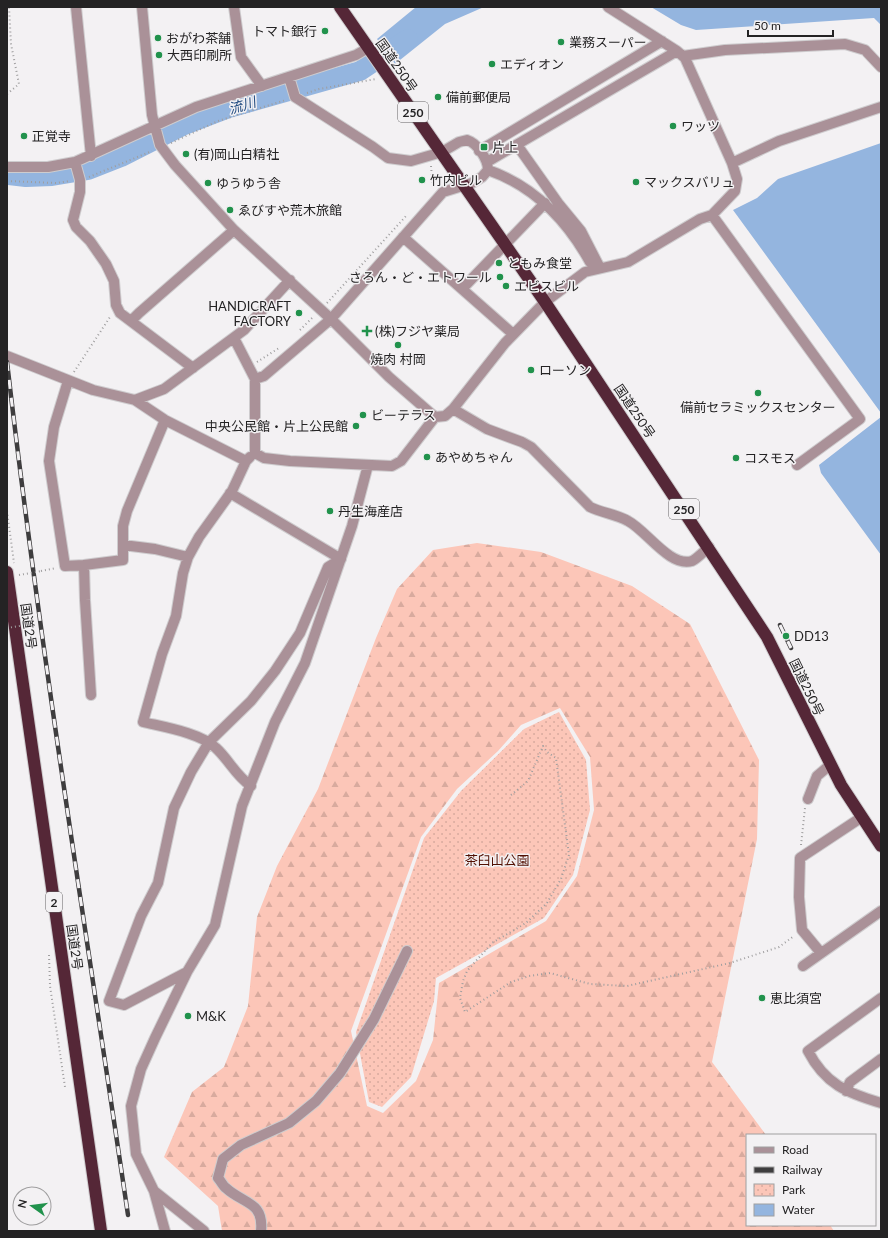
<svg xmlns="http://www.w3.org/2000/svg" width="888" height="1238" font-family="Lato,'Noto Sans JP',sans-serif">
<defs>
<pattern id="forest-firs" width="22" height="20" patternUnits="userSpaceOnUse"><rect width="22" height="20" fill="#fcc6b8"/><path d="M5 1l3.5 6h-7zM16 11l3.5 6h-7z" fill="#d8aa9e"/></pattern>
<pattern id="park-dots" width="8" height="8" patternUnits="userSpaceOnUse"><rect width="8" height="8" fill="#fcc6b8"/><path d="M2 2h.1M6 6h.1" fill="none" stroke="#d8aa9e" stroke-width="1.8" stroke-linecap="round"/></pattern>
</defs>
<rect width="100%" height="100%" fill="#f3f1f3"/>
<path fill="url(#forest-firs)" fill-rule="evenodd" d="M477 543 541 552 632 586 690 624 759 760 757 839 712 1062 766 1135H747V1225H830L834 1231H222L218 1206 164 1157 192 1092 224 1067 248 1006 257 917 277 866 318 789 376 638 397 589 433 550ZM560 708 590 757 594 810 577 876 546 921 439 983 433 1040 416 1081 383 1113 367 1106 351 1031 421 837 457 789 498 751 521 725Z"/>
<path fill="url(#park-dots)" d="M559 712 586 760 590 810 573 875 544 918 436 978 434 1001 411 1077 382 1107 369 1102 356 1032 424 838 461 791 524 729Z"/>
<path fill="#94b5df" d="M416 7H484L445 24 395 64 377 39Z
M651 7H881V25L874 18 696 30 681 25Z
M881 143V413L733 210 757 198 778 179Z
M881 417V555L821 473 819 465Z"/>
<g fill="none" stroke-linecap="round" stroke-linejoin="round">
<path stroke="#94b5df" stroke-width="20" d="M9 175 26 177 52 176 88 170 121 157 182 126 229 108 360 71 408 39"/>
<defs>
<path id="minor" d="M76 7 91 156
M142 7 152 115 160 145 175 165 234 230 331 319 389 377 435 417 445 416 453 409 505 343 545 302 585 272 628 262 700 219 712 215 735 191 737 179 732 163 685 58 677 51 608 7
M234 7 241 57 262 86
M683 56 725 50 845 44 865 50 881 67
M289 77 295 97 373 147 388 158 411 161 442 152 459 142 467 140C477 143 488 159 488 170L482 177 472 183 443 192 331 319 264 376 255 379V453L264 458 290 461 392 466 401 461 435 417
M517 145 558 203 581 231 600 268
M479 151 662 41
M75 162 80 180V192L73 220 76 227 90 241 106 264 114 281 116 305 120 313 193 368
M487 162 677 51
M732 163 779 141 881 107
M7 167H48L75 162 196 107 356 55 368 48
M488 170C534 186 566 219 590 262
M712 215 860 419 797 465
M403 237 513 334
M462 289 545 203
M131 321 139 313 234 230
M234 338 255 379
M7 356 93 390 135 400 164 389 244 330 290 280
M68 381 54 427 49 461 65 566 84 565 85 600 91 695
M135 400 165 420 246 461 250 457
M453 409 487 429 522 442 531 447 590 507C602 513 616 514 628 521 646 530 670 568 692 561 698 558 704 551 709 547
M246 461 232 491 199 537 188 557 183 573 176 616 162 654 143 722C164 727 201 733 216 748 229 760 236 776 251 786
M123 545 155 549 188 557
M84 565 123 560V526L127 511 165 420
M808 799 817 776 830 765
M821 953 802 930 799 897 800 858 862 817
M803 966 881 911
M187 972 124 1005 109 1001 141 916 158 883 174 808 191 772 209 742 251 701 275 671 300 633 328 567 341 559 230 493
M881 998 808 1051C825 1084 847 1093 881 1103
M846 1091 850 1082 881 1059
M154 1191 204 1231
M165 1231 154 1191 136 1154 131 1106 141 1069 155 1038 187 972 215 925 242 806 275 722 305 663 352 526 368 465
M261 1231C264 1201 243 1204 226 1188 223 1186 221 1181 218 1178L223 1159 241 1145 289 1123 316 1101 340 1073 374 1019 407 951"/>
<path id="highway" d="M340 7 545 302 767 637 841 785 881 846
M7 572 101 1231"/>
</defs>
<use href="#minor" stroke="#ceccce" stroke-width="12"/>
<use href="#highway" stroke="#ceccce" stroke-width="14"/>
<path stroke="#9f9e9f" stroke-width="2" stroke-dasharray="1 3" stroke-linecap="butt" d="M307 93 319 89 376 79
M7 94 19 84 11 44 9 7
M171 143 218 121 286 100
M431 166 433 187
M89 177 152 151
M7 181 56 183 70 181
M327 303 406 216
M300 330 314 316
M257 362 279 348
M74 372 110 317
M7 511 14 563
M41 571 56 568
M19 575 31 573
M511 795 528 781 543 746 547 752 556 758 569 855 561 879 547 903 526 923 492 943 467 971 463 981 460 998 465 1012 511 982 529 976 550 973 590 984 627 986 730 963 779 947 794 936
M801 845 805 808
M49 955 50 986 65 1087"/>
<use href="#minor" stroke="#aa9198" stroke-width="10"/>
<use href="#highway" stroke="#552737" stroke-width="12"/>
<defs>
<path id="rail" d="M7 362C40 647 86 931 128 1215
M780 625 791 648"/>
</defs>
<use href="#rail" stroke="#3e3d3e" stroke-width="4.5"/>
<use href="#rail" stroke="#f3f1f3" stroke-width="3" stroke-dasharray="9" stroke-linecap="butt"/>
<path stroke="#9f9e9f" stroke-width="2" stroke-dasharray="1 3" stroke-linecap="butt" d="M31 573 41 571
M7 628 26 625"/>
</g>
<g fill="#21924c" stroke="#f3f1f3" stroke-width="1.5">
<circle cx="325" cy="31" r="4"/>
<circle cx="158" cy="38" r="4"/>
<circle cx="561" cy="42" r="4"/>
<circle cx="159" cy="55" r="4"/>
<circle cx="492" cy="64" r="4"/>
<circle cx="438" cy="97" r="4"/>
<circle cx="673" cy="126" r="4"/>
<circle cx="24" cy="136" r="4"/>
<rect x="480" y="143" width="8" height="8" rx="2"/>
<circle cx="186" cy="154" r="4"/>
<circle cx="422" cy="180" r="4"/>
<circle cx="636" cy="182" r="4"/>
<circle cx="208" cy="183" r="4"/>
<circle cx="230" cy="210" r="4"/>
<circle cx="499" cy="263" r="4"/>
<circle cx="500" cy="277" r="4"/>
<circle cx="506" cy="286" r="4"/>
<circle cx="299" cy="313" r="4"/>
<path d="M365 325h4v4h4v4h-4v4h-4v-4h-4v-4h4z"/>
<circle cx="398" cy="345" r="4"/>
<circle cx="531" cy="370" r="4"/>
<circle cx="758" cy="393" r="4"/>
<circle cx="363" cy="415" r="4"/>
<circle cx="356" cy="426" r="4"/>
<circle cx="427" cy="457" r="4"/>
<circle cx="736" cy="458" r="4"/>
<circle cx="330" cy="511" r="4"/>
<circle cx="786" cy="636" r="4"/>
<circle cx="762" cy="998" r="4"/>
<circle cx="188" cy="1016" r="4"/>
</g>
<g text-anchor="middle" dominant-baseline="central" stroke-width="3" stroke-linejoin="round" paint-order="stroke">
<g fill="#f3f1f3" stroke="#626162" stroke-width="1">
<rect x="398" y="102" width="30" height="20" rx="3"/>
<rect x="669" y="499" width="30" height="20" rx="3"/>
<rect x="46" y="892" width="16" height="20" rx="3"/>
</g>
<g font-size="12" font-weight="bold" fill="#242324">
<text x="413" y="112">250</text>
<text x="684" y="509">250</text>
<text x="54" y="902">2</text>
</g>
<g font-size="13" fill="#242324" stroke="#f3f1f3" text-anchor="start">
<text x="317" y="31" text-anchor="end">トマト銀行</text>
<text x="166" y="38">おがわ茶舗</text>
<text x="569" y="42">業務スーパー</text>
<text x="167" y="55">大西印刷所</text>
<text x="500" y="64">エディオン</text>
<text x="446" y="97">備前郵便局</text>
<text x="681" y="126">ワッツ</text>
<text x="32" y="136">正覚寺</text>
<text x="492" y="147">片上</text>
<text x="194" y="154">(有)岡山白精社</text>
<text x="430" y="180">竹内ビル</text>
<text x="644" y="182">マックスバリュ</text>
<text x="216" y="183">ゆうゆう舎</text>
<text x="238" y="210">ゑびすや荒木旅館</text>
<text x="507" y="263">ともみ食堂</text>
<text x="492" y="277" text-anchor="end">さろん・ど・エトワール</text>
<text x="514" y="286">エビスビル</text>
<text x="291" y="306" text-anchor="end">HANDICRAFT<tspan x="291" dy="15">FACTORY</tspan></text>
<text x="375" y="331">(株)フジヤ薬局</text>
<text x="398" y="359" text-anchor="middle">焼肉 村岡</text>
<text x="539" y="370">ローソン</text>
<text x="758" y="407" text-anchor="middle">備前セラミックスセンター</text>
<text x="371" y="415">ビーテラス</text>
<text x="348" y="426" text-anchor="end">中央公民館・片上公民館</text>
<text x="435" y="457">あやめちゃん</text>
<text x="744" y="458">コスモス</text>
<text x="338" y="511">丹生海産店</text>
<text x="794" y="636">DD13</text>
<text x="770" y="998">恵比須宮</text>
<text x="196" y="1016">M&amp;K</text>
</g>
<g font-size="13" fill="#242324" stroke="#f3f1f3">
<text transform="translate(397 65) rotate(55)">国道250号</text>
<text transform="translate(635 411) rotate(56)">国道250号</text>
<text transform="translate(29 626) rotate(82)">国道2号</text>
<text transform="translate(807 687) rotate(64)">国道250号</text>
<text transform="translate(75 947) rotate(82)">国道2号</text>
</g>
<g font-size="13" fill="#521002" stroke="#f3f1f3">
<text x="497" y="860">茶臼山公園</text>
</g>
<g font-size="14" font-style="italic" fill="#224c81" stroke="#f3f1f3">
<text transform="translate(242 105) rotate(-17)">流川</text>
</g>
</g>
<rect width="888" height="1238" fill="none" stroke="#242324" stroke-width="16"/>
<rect x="746" y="1134" width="130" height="92" fill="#f3f1f3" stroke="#a09fa0"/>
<rect x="754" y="1147" width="20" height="6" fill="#aa9198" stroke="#a09fa0"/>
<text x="782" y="1154" font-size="12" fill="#242324">Road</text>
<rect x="754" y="1167" width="20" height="6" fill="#3e3d3e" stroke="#a09fa0"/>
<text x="782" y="1174" font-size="12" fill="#242324">Railway</text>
<rect x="754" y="1184" width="20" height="12" fill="url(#park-dots)" stroke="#a09fa0"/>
<text x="782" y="1194" font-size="12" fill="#242324">Park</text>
<rect x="754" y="1204" width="20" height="12" fill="#94b5df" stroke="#a09fa0"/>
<text x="782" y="1214" font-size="12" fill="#242324">Water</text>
<g transform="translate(32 1206) rotate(284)"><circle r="19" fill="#f3f1f3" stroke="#a09fa0"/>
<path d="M0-3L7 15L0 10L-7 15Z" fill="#21924c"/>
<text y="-6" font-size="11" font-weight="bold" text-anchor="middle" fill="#242324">N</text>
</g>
<path d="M748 30v6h85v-6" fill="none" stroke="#242324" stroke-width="2"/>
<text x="754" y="30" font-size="12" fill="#242324" stroke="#f3f1f3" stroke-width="3" paint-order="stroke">50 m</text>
</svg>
